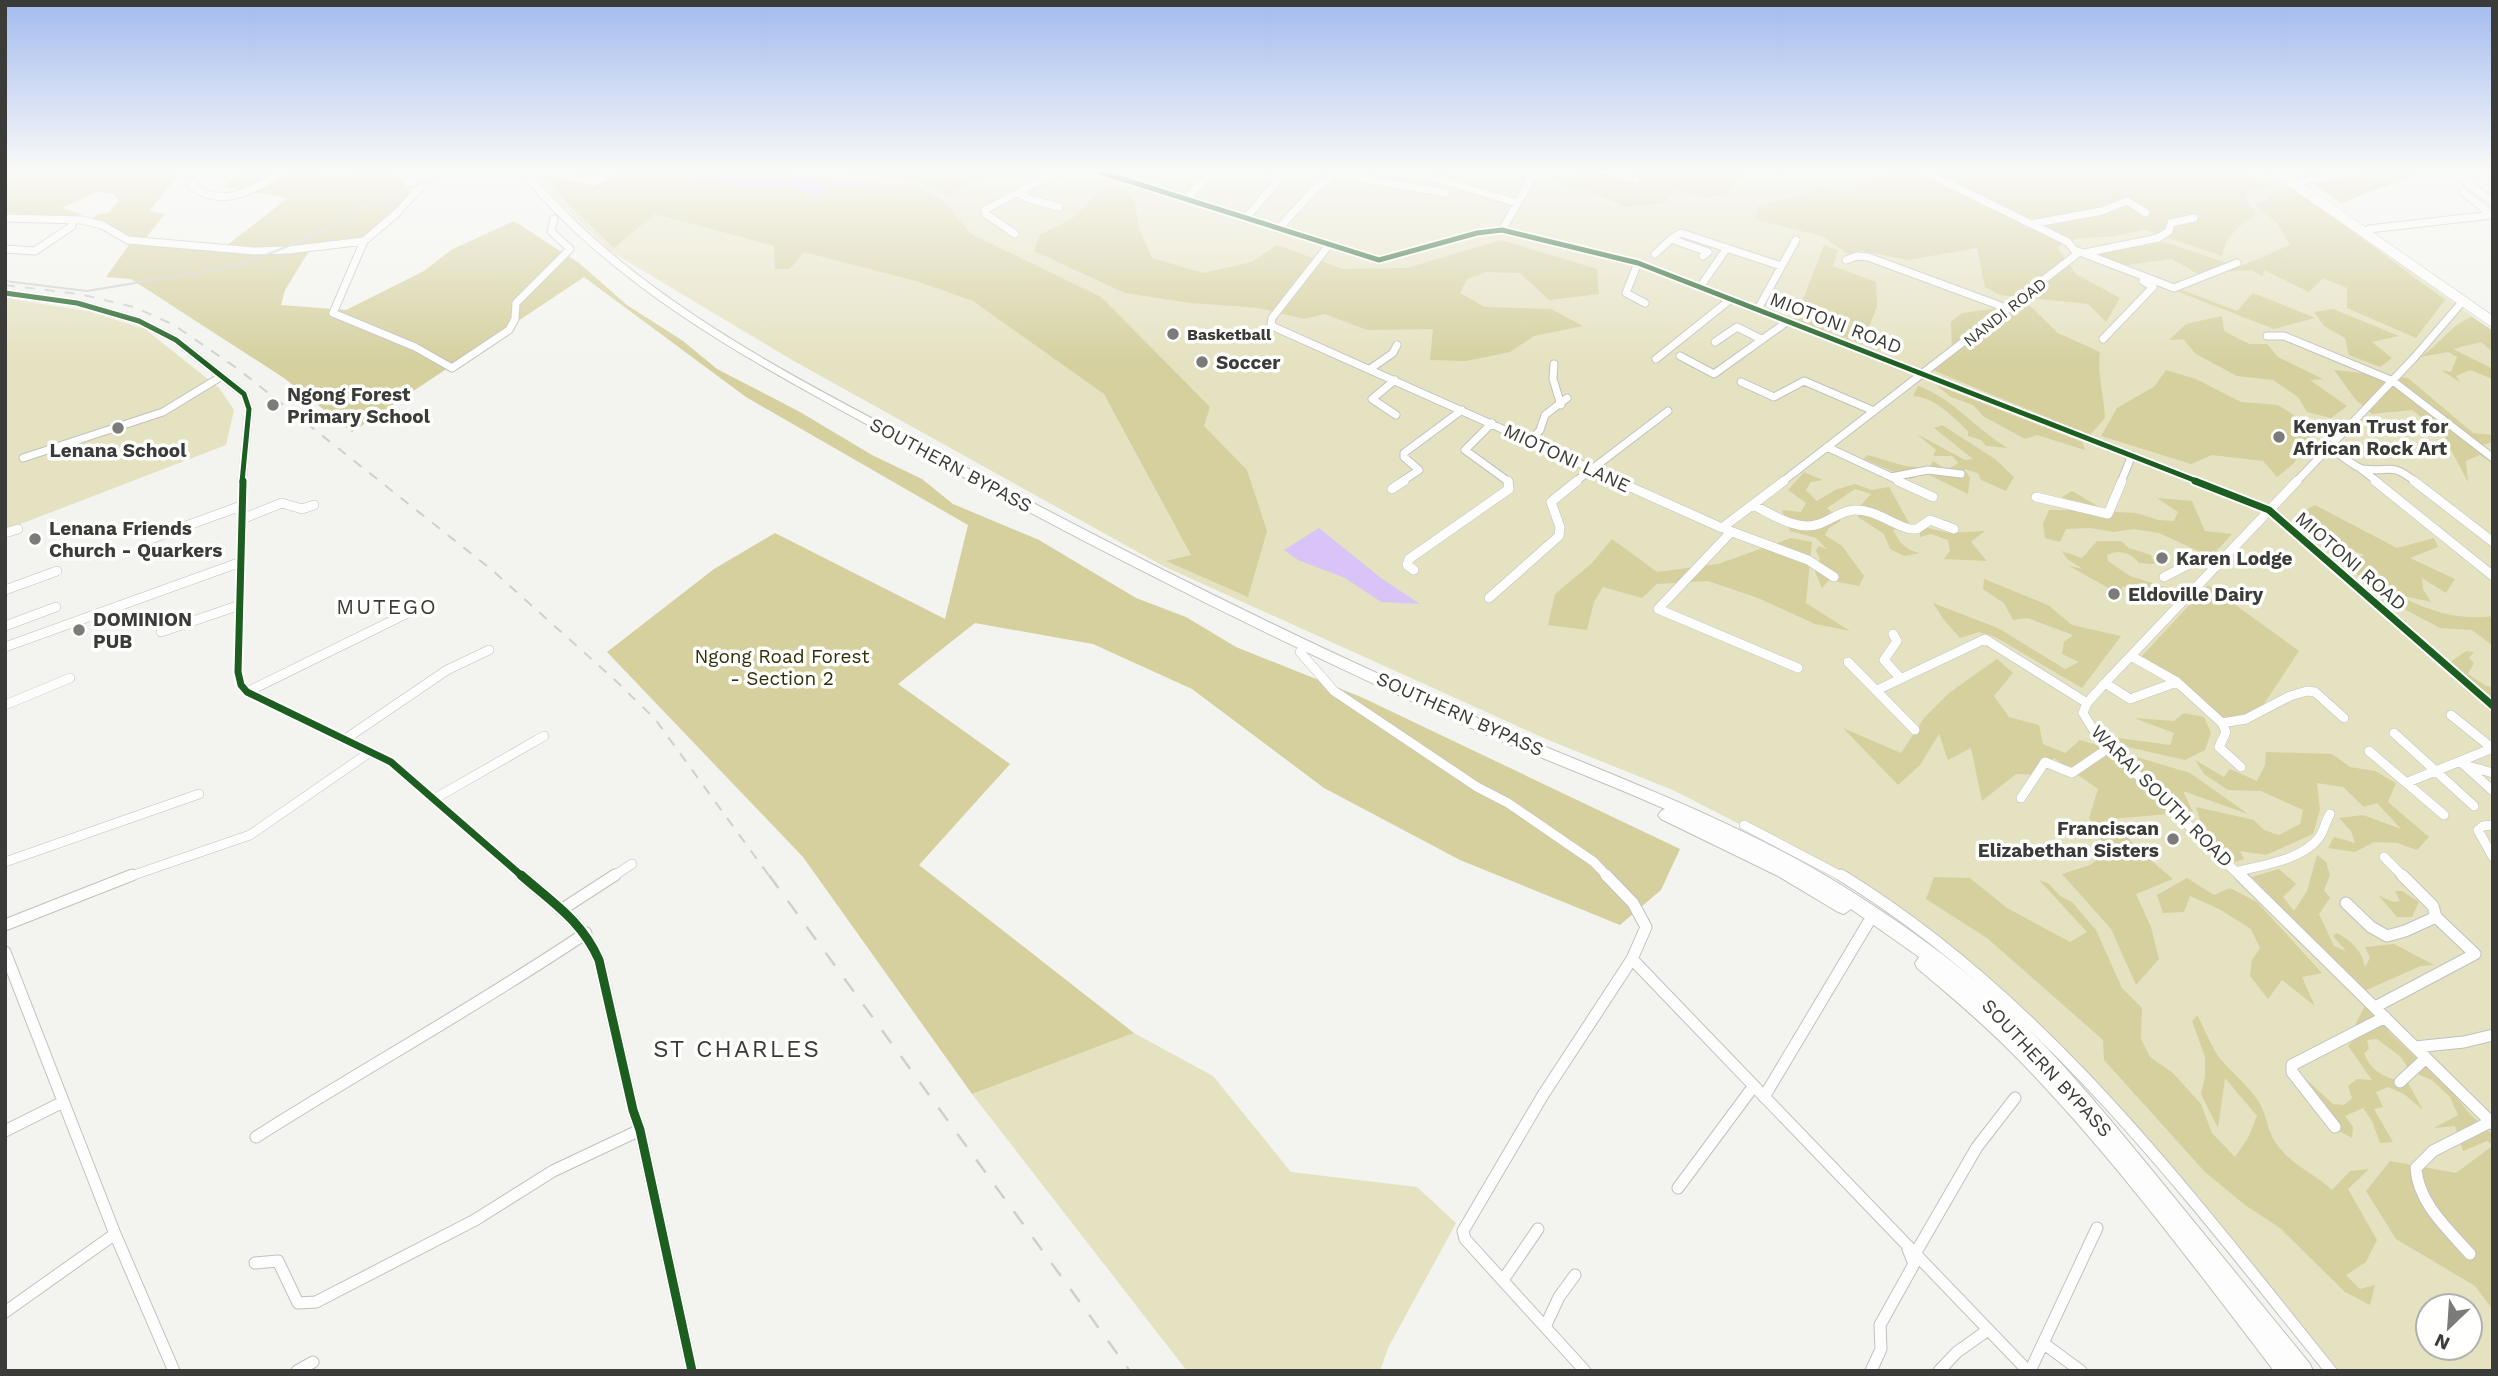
<svg xmlns="http://www.w3.org/2000/svg" width="2498" height="1376" font-family="'Work Sans',sans-serif">
<rect width="100%" height="100%" fill="#f3f3ef"/>
<path fill="#e5e2c1" fill-rule="evenodd" d="M534 171H2273L2493 331V1371H2338L2033 1025 1860 886 1675 791 1546 739 1163 566 792 360 610 251 559 202ZM2428 1306H2470V1348H2428Z
M5 298 87 311 145 329 219 388 234 410 226 445 5 530Z
M1134 1033 1213 1076 1291 1172 1417 1187 1456 1223 1388 1348 1380 1371H1187L972 1094Z"/>
<path fill="#d5d09e" d="M5 171H182L149 211 165 214 145 239 222 249 288 198 225 187 242 171H302L344 178 354 171H395L412 193 355 246 309 251 285 290 281 305 346 310 424 271 451 250 514 221 579 263 627 305 683 341 717 369 800 412 872 455 922 479 953 504 1039 540 1136 598 1186 617 1236 647 1361 697 1680 849 1661 890 1620 925 1460 860 1324 788 1192 689 1093 644 975 623 898 684 1010 764 919 865 1134 1033 972 1094 803 857 607 652 714 569 775 533 945 619 968 525 746 397 584 277 352 432 284 378 131 279 106 277 131 242 89 220 99 214 108 213 119 201 113 194 97 192 62 208 81 214 75 217 5 213Z
M542 171H666L719 183 781 185 788 188 830 186 896 190 897 187 909 183 943 200 971 234 1101 297 1210 407 1204 426 1247 470 1267 531 1248 597 1166 561 1191 555 1104 394 973 301 916 281 804 252 790 269H775L774 246 655 214 614 248 564 200Z
M812 171H1046C1019 190 972 164 951 197 909 171 860 176 812 171Z
M1544 171H1741L1728 195 1705 197 1674 190 1664 203 1627 207 1590 192 1565 187Z
M1900 171H2239L2266 186 2244 196 2256 214C2240 225 2225 236 2222 256L2145 230 2109 237 2078 238 2057 247 2076 274 2120 298 2106 322 2088 304 2000 295 1985 287 1977 248 1908 260 1862 251 1848 254 1822 236 1756 220 1758 206 1811 193 1817 187 1849 192Z
M2296 171H2438L2407 178 2341 203Z
M2290 185 2445 300 2416 338 2347 308V288L2323 278 2309 292 2264 270 2263 277 2252 270 2196 273 2172 259 2119 266 2237 311 2253 293 2315 318 2274 329 2086 256 2165 242 2239 267 2290 245 2277 223 2256 205Z
M1101 189H1125L1135 202 1139 229 1152 258 1203 273 1252 262 1277 245 1343 269 1407 268 1501 240 1597 269 1599 294 1549 300 1520 273 1486 272 1467 279 1460 293 1485 307 1551 309 1583 326 1534 336 1510 352 1466 361 1430 360 1433 329 1367 330 1325 314 1304 319 1258 308 1191 303 1125 293 1034 251 1040 235 1076 216Z
M1824 245 1838 250 1833 266 1876 282 1877 307 1862 344 1795 320Z
M2028 304 2058 333 2100 352C2097 375 2104 395 2105 418L2090 435 1930 369 1952 351 1951 322 1962 313Z
M2333 309 2399 336 2372 342 2392 358 2380 367 2349 355 2345 338 2324 326 2314 312Z
M2222 316 2224 331 2249 344H2267L2278 357 2323 379 2310 380 2347 406 2331 418 2307 412 2298 397 2273 380 2237 376 2196 354 2183 339 2169 340 2186 324Z
M2472 317 2493 331V352L2481 342 2453 349 2493 369V379L2470 370 2456 376 2460 382 2441 370 2451 372 2457 357 2448 352 2420 357C2440 345 2452 323 2472 317Z
M2166 370 2196 379 2241 402 2278 405 2318 430 2293 464 2277 477 2263 461 2212 455 2191 464 2101 436 2117 408 2155 386Z
M2334 370 2408 378 2473 433 2493 435V442L2482 445 2493 452V464L2480 455 2466 461 2468 482 2442 433 2412 410 2372 414 2355 399Z
M1936 385 2082 442 2085 450 2037 435 2025 439 1983 416 1973 405 1951 397Z
M1918 386C1953 398 1976 430 2008 448L1986 446 1981 440 1968 436V431C1953 417 1935 397 1913 396Z
M1942 425 1995 459 2014 477 2006 491 1981 480 1978 473 1964 469 1970 478 1968 494 1925 473 1911 479 1863 459 1868 455 1905 466 1929 468 1933 461 1947 470 1958 463 1952 456H1933L1936 450 1917 434 1965 460 1973 459 1934 428Z
M1804 472 1823 480 1811 482 1806 490 1817 501 1835 490 1855 484 1872 490 1889 487 1910 525 1893 530C1900 543 1905 550 1920 553L1904 556 1890 549 1884 534 1858 517 1862 504 1871 494 1855 489 1827 508 1841 521 1829 528 1825 535 1842 546 1864 576 1859 586 1829 580 1822 588 1815 572 1820 559 1816 551 1818 546 1827 549 1816 538 1790 531 1782 510 1801 512 1806 503 1788 490Z
M2072 491 2101 508 2116 512 2137 513 2158 520 2174 521 2178 512 2157 498 2192 501 2205 531 2232 534 2211 557 2159 533 2134 529 2113 532 2090 528 2066 529 2060 542 2045 538 2043 524 2049 510H2074L2072 502 2062 497Z
M2315 505 2397 548 2434 538 2438 547 2410 558 2455 579 2446 593 2422 578 2423 589 2431 602 2395 594C2427 610 2457 621 2493 616V646L2472 630 2440 628 2402 608 2342 563 2364 555 2332 542 2295 515Z
M1920 526 1949 533 1985 531 1971 542 1987 561 1944 559 1950 551 1948 540 1931 534 1920 537Z
M1791 538 1812 542 1806 603 1850 631 1815 624 1758 598 1708 581 1657 584 1642 598 1603 587 1594 602 1587 630 1548 625 1555 594 1592 563 1612 539 1657 572 1718 564Z
M2097 541H2121L2129 548 2151 555 2155 564 2139 563C2130 552 2119 549 2107 555L2108 561 2130 576 2174 590 2166 605 2122 586 2123 596 2069 566 2083 569 2067 559 2062 551 2082 558Z
M1984 579 2048 605 2072 625 2121 636 2082 688 1995 637 1979 632 1960 638 1944 620 1933 603 1998 628 2065 669 2079 662 2062 654 2064 642 2073 635 2027 618 2013 620 2004 603 1983 589Z
M2208 585 2299 651 2258 713 2220 719 2139 659Z
M2466 651 2474 652 2469 658 2474 663 2468 674 2486 686 2493 687V698L2449 663Z
M1997 659 2013 673 1994 696 2009 717 2039 725 2043 744 2065 753 2080 740 2190 773 2248 814 2183 791 2193 812 2111 819 2142 853 2173 879 2136 894 2151 927 2159 959 2136 985 2111 929 2062 874 2090 865 2107 852 2089 818 2098 789 2054 758 2039 775 2016 774 1982 801 1971 748 1948 760 1939 734 1920 765 1898 785 1843 728 1901 753 1924 718 1949 693Z
M2184 713 2204 717 2211 733 2205 750 2185 760 2128 747 2111 737 2170 745 2174 733 2134 718 2174 721Z
M2266 752 2332 754 2350 767 2375 771 2396 783 2388 802 2429 837 2417 850 2397 843 2374 842 2355 852 2328 848 2334 837 2355 843 2351 831 2339 818 2363 815 2401 829 2377 803 2364 807 2343 787 2317 783 2320 810 2313 834 2266 855 2240 851 2244 859 2235 862 2203 830 2196 807 2254 820 2264 830 2279 835 2300 824 2303 810 2261 791 2228 790 2204 774 2195 760 2224 777 2230 769 2257 781 2265 765Z
M2317 855 2326 862 2330 875 2324 890 2330 898 2319 914 2334 946 2346 951 2333 936 2337 933C2351 941 2362 950 2365 967L2370 958 2365 947 2394 944 2434 965 2421 966 2364 991 2252 877 2279 869 2296 884 2283 897 2294 911 2307 891Z
M1934 877 1970 878 2007 908 2070 942 2087 932 2039 880 2049 884 2060 896 2072 902 2096 930 2122 988 2142 1008 2141 1039 2150 1057 2173 1073 2201 1104 2212 1133 2235 1157 2248 1138 2257 1116 2225 1078 2218 1128 2201 1094 2205 1077V1057L2192 1021 2197 1015C2205 1029 2212 1050 2223 1062 2236 1076 2248 1086 2259 1102 2268 1117 2267 1133 2278 1146 2293 1166 2315 1174 2332 1190L2350 1171 2369 1169 2348 1189 2377 1240 2366 1262 2346 1275 2360 1289 2375 1285 2370 1305 2345 1292 2280 1228 2245 1205 2205 1172 2104 1060 2103 1040 1987 938 1926 899Z
M2187 878 2214 895 2230 888 2257 902 2322 973 2302 977 2315 1006 2282 980 2268 999 2250 976 2252 960 2260 948 2251 929 2219 909 2190 896 2184 912 2163 913 2157 895Z
M2395 891H2402L2419 902 2412 917H2397L2379 896 2394 902 2400 901Z
M2366 1004 2385 1023 2389 1032 2454 1094 2469 1113 2493 1135V1145L2487 1141 2463 1151 2455 1126 2434 1128 2458 1115 2450 1097 2432 1080 2410 1071 2401 1057 2377 1039 2367 1040 2369 1049 2364 1053C2372 1074 2387 1078 2408 1083L2423 1110 2404 1094 2388 1087 2376 1092 2383 1107 2374 1109 2393 1142 2380 1143 2372 1121 2363 1108 2345 1116 2353 1127 2352 1138 2339 1131 2335 1119 2298 1072 2333 1104 2344 1105 2352 1098 2348 1086 2357 1079 2372 1080 2348 1046 2359 1034 2355 1025Z
M2491 1147 2493 1149V1310L2475 1286 2396 1239 2366 1191 2390 1161 2456 1173Z"/>
<path fill="#d9c3f7" d="M666 171H761L830 182 897 187 896 190 831 186 828 191 814 195 781 185 758 190 698 180Z
M1319 528 1381 578 1420 604 1381 602 1345 578 1298 560 1284 550Z"/>
<g fill="none" stroke-linecap="round" stroke-linejoin="round">
<defs>
<path id="minor-far2" d="M204 171 195 179 192 187C228 210 254 187 287 171
M545 171 594 182 617 171
M1097 171 1379 260 1477 233 1502 230 1638 263 2199 482
M1411 171 1517 203
M1607 171 1636 180
M2451 171 2493 202
M1530 177 1570 171
M2302 181 2357 172
M1018 193 1029 199 1059 207
M1186 199 1214 171
M5 218 82 220 102 225 128 240 254 251 289 250 364 241 397 213 435 171
M1245 219 1280 178 1279 171
M2031 224 2102 211 2127 201 2146 213
M1278 229 1316 188 1337 174 1446 193
M2369 229 2492 215 2463 192
M1502 230 1529 183V171
M1015 234 986 214 985 210 1058 171
M364 241 333 313 415 347 452 368 509 330 515 319 516 303 570 249 551 231 554 219
M1329 245 1272 318 1271 324 1274 327 1621 482
M5 249 35 251 72 226
M2075 250 2174 288 2237 263
M2085 253 2158 238 2169 231 2171 223 2194 218
M1655 254 1671 239
M1703 256 1708 252 1671 239 1681 233 1781 266
M1846 260 1857 256 1868 257 2009 309
M1638 263 1626 293 1645 303
M1700 287 1727 248
M5 293 77 303 139 321 176 340 244 394 249 409 242 482
M1758 309 1796 240
M2267 336H2284L2393 381 2493 458
M2103 339 2153 287 2143 281
M1715 342 1737 327 1761 339
M1680 356 1714 374 1788 321
M1656 359 1731 299
M1554 364 1553 379 1561 405
M1370 369 1393 353 1397 345
M1395 380 1372 399 1396 415
M1741 382 1774 397 1804 381 1874 411
M1492 423 1465 450 1509 482
M1529 442 1540 430 1545 415 1567 398
M1827 447 1902 482
M2330 447C2339 453 2353 467 2363 469 2392 473 2389 461 2416 482
M23 458 163 412 222 376
M2361 469 2378 482
M1891 477 1928 470 1961 474
M1401 482 1419 470 1404 457V453L1462 410
M1575 482 1668 411
M1782 482 2077 254 2068 242 1923 171
M2121 482 2132 455
M2296 482 2413 359 2463 301"/>
<path id="minor-far1" d="M243 481 238 672 241 685 247 692 391 762 523 877
M1617 481 1722 528 1784 481
M1898 481 1933 497
M2195 481 2269 510 2493 706
M2375 481 2493 576
M2414 481 2493 542
M1392 489 1404 481
M2036 497 2108 514 2122 481
M1753 505C1772 514 1797 532 1819 524 1831 520 1841 511 1854 510 1874 509 1891 524 1910 529H1917L1930 520 1954 529
M242 519 282 503 302 509 314 505
M1727 530 1808 560 1834 577
M1731 532 1658 609 1798 668
M5 533 18 529
M150 539 241 506
M1414 570 1407 565 1409 559 1509 489 1508 481
M2164 577 2197 560 2216 567
M5 590 57 571
M1489 598 1559 536 1560 527 1551 502 1577 481
M5 626 56 607
M161 632 240 605
M1893 634 1897 641 1884 660 1901 679
M5 647 241 562
M1300 652 1334 691 1477 787 1508 803 1594 862 1608 877
M2131 656 2177 682 2222 723 2226 732 2219 747 2241 767
M1848 662 1915 730
M2105 683 2130 699 2177 682
M1877 690 1985 639 2087 703
M247 692 418 608H429
M5 705 70 678
M2451 715 2492 748
M2222 723 2246 719 2290 696 2307 691 2315 692 2344 718
M2394 733 2474 806
M344 740 447 670 489 650
M2369 751 2444 815
M2461 762 2493 791
M2468 766 2493 773
M2408 782 2493 748
M2021 798 2045 762 2072 773 2110 747
M434 799 544 736
M1744 825 1843 877
M2493 825 2483 826 2478 830 2493 857
M2384 857 2404 877
M5 862 199 794
M2239 871C2264 865 2300 860 2318 839 2324 832 2325 822 2330 814
M128 877 250 835 370 752
M612 877 632 864
M2241 877 2096 734 2083 713 2087 703 2105 683 2297 481"/>
<path id="minor" d="M521 875C553 903 582 921 599 960L633 1110 640 1130 692 1371
M1841 875C2042 998 2185 1190 2331 1371
M2240 875 2493 1124
M2346 903 2371 927 2387 936 2405 931 2436 917
M561 910 615 875
M5 925 132 875
M5 952 115 1234 174 1371
M1632 959 2028 1371
M2375 1007 2475 954 2436 917 2433 906 2402 875
M2415 1047 2464 1042 2493 1035
M2400 1082 2426 1058
M1764 1097 1868 923
M2335 1127 2292 1072V1065L2385 1017
M5 1131 63 1102
M256 1137C365 1068 479 1005 586 933
M1678 1188 1753 1087
M1915 1254 1977 1147 2015 1098
M2470 1254C2448 1229 2418 1203 2416 1168L2433 1151 2490 1122
M255 1263 278 1261 298 1303 316 1302 475 1220 553 1171 640 1130
M1503 1280 1538 1229
M5 1312 115 1234
M1545 1327 1559 1297 1575 1275
M2043 1343 2081 1371
M297 1371 313 1362
M1585 1371 1465 1239 1463 1231 1543 1095 1632 959 1646 927 1633 903 1606 875
M1871 1371 1881 1349 1880 1325 1914 1264 1908 1249
M1939 1371 1957 1352 1988 1330
M2030 1371 2097 1228"/>
<path id="major" d="M2276 171 2493 322"/>
<path id="highway" d="M518 171H528C550 195 572 219 597 241 701 334 845 404 969 469 1136 558 1306 644 1480 719 1600 772 1725 814 1838 883 1896 919 1954 960 2005 1006 2058 1056 2105 1113 2151 1169 2204 1234 2257 1299 2310 1364L2313 1371H2274C2193 1265 2113 1157 2020 1061 1988 1028 1953 998 1917 968L1915 963 1919 957 1851 909 1844 914 1838 912 1778 876 1661 819 1658 815 1661 811 1665 809C1600 780 1534 756 1469 727 1275 641 1085 544 899 442 763 367 618 294 518 171Z"/>
</defs>
<use href="#minor-far2" stroke="#c2c1be" stroke-width="9"/>
<use href="#minor-far1" stroke="#c2c1be" stroke-width="10"/>
<use href="#minor" stroke="#c2c1be" stroke-width="13"/>
<use href="#major" stroke="#c2c1be" stroke-width="11"/>
<use href="#highway" stroke="#c2c1be" stroke-width="2"/>
<use href="#minor-far2" stroke="#fdfdfd" stroke-width="7"/>
<use href="#minor-far1" stroke="#fdfdfd" stroke-width="9"/>
<use href="#minor" stroke="#fdfdfd" stroke-width="11"/>
<use href="#major" stroke="#fdfdfd" stroke-width="10"/>
<use href="#highway" fill="#fdfdfd" fill-rule="evenodd"/>
<path stroke="#cfcfcf" stroke-width="2" d="M5 281 87 291 237 266 304 240 379 200 451 171"/>
<path stroke="#cfcfcf" stroke-width="2" stroke-dasharray="10 10" stroke-linecap="butt" d="M5 285 79 294 134 307 174 325 238 369 492 570 616 681 655 719 770 877"/>
<path stroke="#cfcfcf" stroke-width="2.5" stroke-dasharray="16 16" stroke-linecap="butt" d="M769 875 1130 1371"/>
<defs>
<path id="cycleway-far2" d="M1097 171 1379 260 1477 233 1502 230 1638 263 2199 482
M5 293 77 303 139 321 176 340 244 394 249 409 242 482"/>
<path id="cycleway-far1" d="M243 481 238 672 241 685 247 692 391 762 523 877
M2195 481 2269 510 2493 706"/>
<path id="cycleway" d="M521 875C553 903 582 921 599 960L633 1110 640 1130 692 1371"/>
</defs>
<use href="#cycleway-far2" stroke="#fffffe" stroke-width="9"/>
<use href="#cycleway-far1" stroke="#fffffe" stroke-width="11"/>
<use href="#cycleway" stroke="#fffffe" stroke-width="13"/>
<use href="#cycleway-far2" stroke="#1b5e20" stroke-width="5"/>
<use href="#cycleway-far1" stroke="#1b5e20" stroke-width="7"/>
<use href="#cycleway" stroke="#1b5e20" stroke-width="9"/>
</g>
<linearGradient id="sky" x2="0" y2="1"><stop stop-color="#a2baee"/><stop offset="0.47" stop-color="#fafaf8"/><stop offset="1" stop-color="#fafaf8" stop-opacity="0"/></linearGradient>
<rect width="2498" height="363" fill="url(#sky)"/>
<g fill="#7b7b79" stroke="#fffffe" stroke-width="2.5">
<circle cx="1173" cy="334" r="7"/>
<circle cx="1202" cy="362" r="7"/>
<circle cx="273" cy="405" r="7"/>
<circle cx="118" cy="428" r="7"/>
<circle cx="2279" cy="437" r="7"/>
<circle cx="35" cy="539" r="7"/>
<circle cx="2162" cy="558" r="7"/>
<circle cx="2114" cy="594" r="7"/>
<circle cx="79" cy="630" r="7"/>
<circle cx="2173" cy="839" r="7"/>
</g>
<g text-anchor="middle" dominant-baseline="central" stroke-width="7" stroke-linejoin="round" paint-order="stroke">
<g font-size="16" fill="#3b3b39" stroke="#fffffe">
<text transform="translate(2005 312) rotate(-38)">NANDI ROAD</text>
</g>
<g font-size="16" font-weight="bold" fill="#3b3b39" stroke="#fffffe" text-anchor="start">
<text x="1187" y="334">Basketball</text>
</g>
<g font-size="19" fill="#3b3b39" stroke="#fffffe">
<text transform="translate(1836 323) rotate(21)">MIOTONI ROAD</text>
<text transform="translate(1567 458) rotate(25)">MIOTONI LANE</text>
<text transform="translate(951 465) rotate(28)">SOUTHERN BYPASS</text>
<text transform="translate(2351 561) rotate(41)">MIOTONI ROAD</text>
<text transform="translate(1460 714) rotate(24)">SOUTHERN BYPASS</text>
<text transform="translate(2162 796) rotate(45)">WARAI SOUTH ROAD</text>
<text transform="translate(2047 1068) rotate(47)">SOUTHERN BYPASS</text>
</g>
<g font-size="19" font-weight="bold" fill="#3b3b39" stroke="#fffffe" text-anchor="start">
<text x="1216" y="362">Soccer</text>
<text x="287" y="394">Ngong Forest<tspan x="287" dy="22">Primary School</tspan></text>
<text x="2293" y="426">Kenyan Trust for<tspan x="2293" dy="22">African Rock Art</tspan></text>
<text x="118" y="450" text-anchor="middle">Lenana School</text>
<text x="49" y="528">Lenana Friends<tspan x="49" dy="22">Church - Quarkers</tspan></text>
<text x="2176" y="558">Karen Lodge</text>
<text x="2128" y="594">Eldoville Dairy</text>
<text x="93" y="619">DOMINION<tspan x="93" dy="22">PUB</tspan></text>
<text x="2159" y="828" text-anchor="end">Franciscan<tspan x="2159" dy="22">Elizabethan Sisters</tspan></text>
</g>
<g font-size="19" fill="#322e07" stroke="#fffffe">
<text x="782" y="656">Ngong Road Forest<tspan x="782" dy="22">- Section 2</tspan></text>
</g>
<g font-size="21" letter-spacing="2" fill="#3b3b39" stroke="#fffffe">
<text x="387" y="606">MUTEGO</text>
</g>
<g font-size="24" letter-spacing="2" fill="#3b3b39" stroke="#fffffe">
<text x="737" y="1049">ST CHARLES</text>
</g>
</g>
<rect width="2498" height="1376" fill="none" stroke="#3b3b39" stroke-width="14"/>
<g transform="translate(2449 1327) rotate(205)"><circle r="33" fill="#fffffe" stroke="#b1b1af" stroke-width="2"/>
<path d="M0-5L12 26L0 18L-12 26Z" fill="#7b7b79"/>
<text y="-10" font-size="19" font-weight="bold" text-anchor="middle" fill="#3b3b39">N</text>
</g>
</svg>
